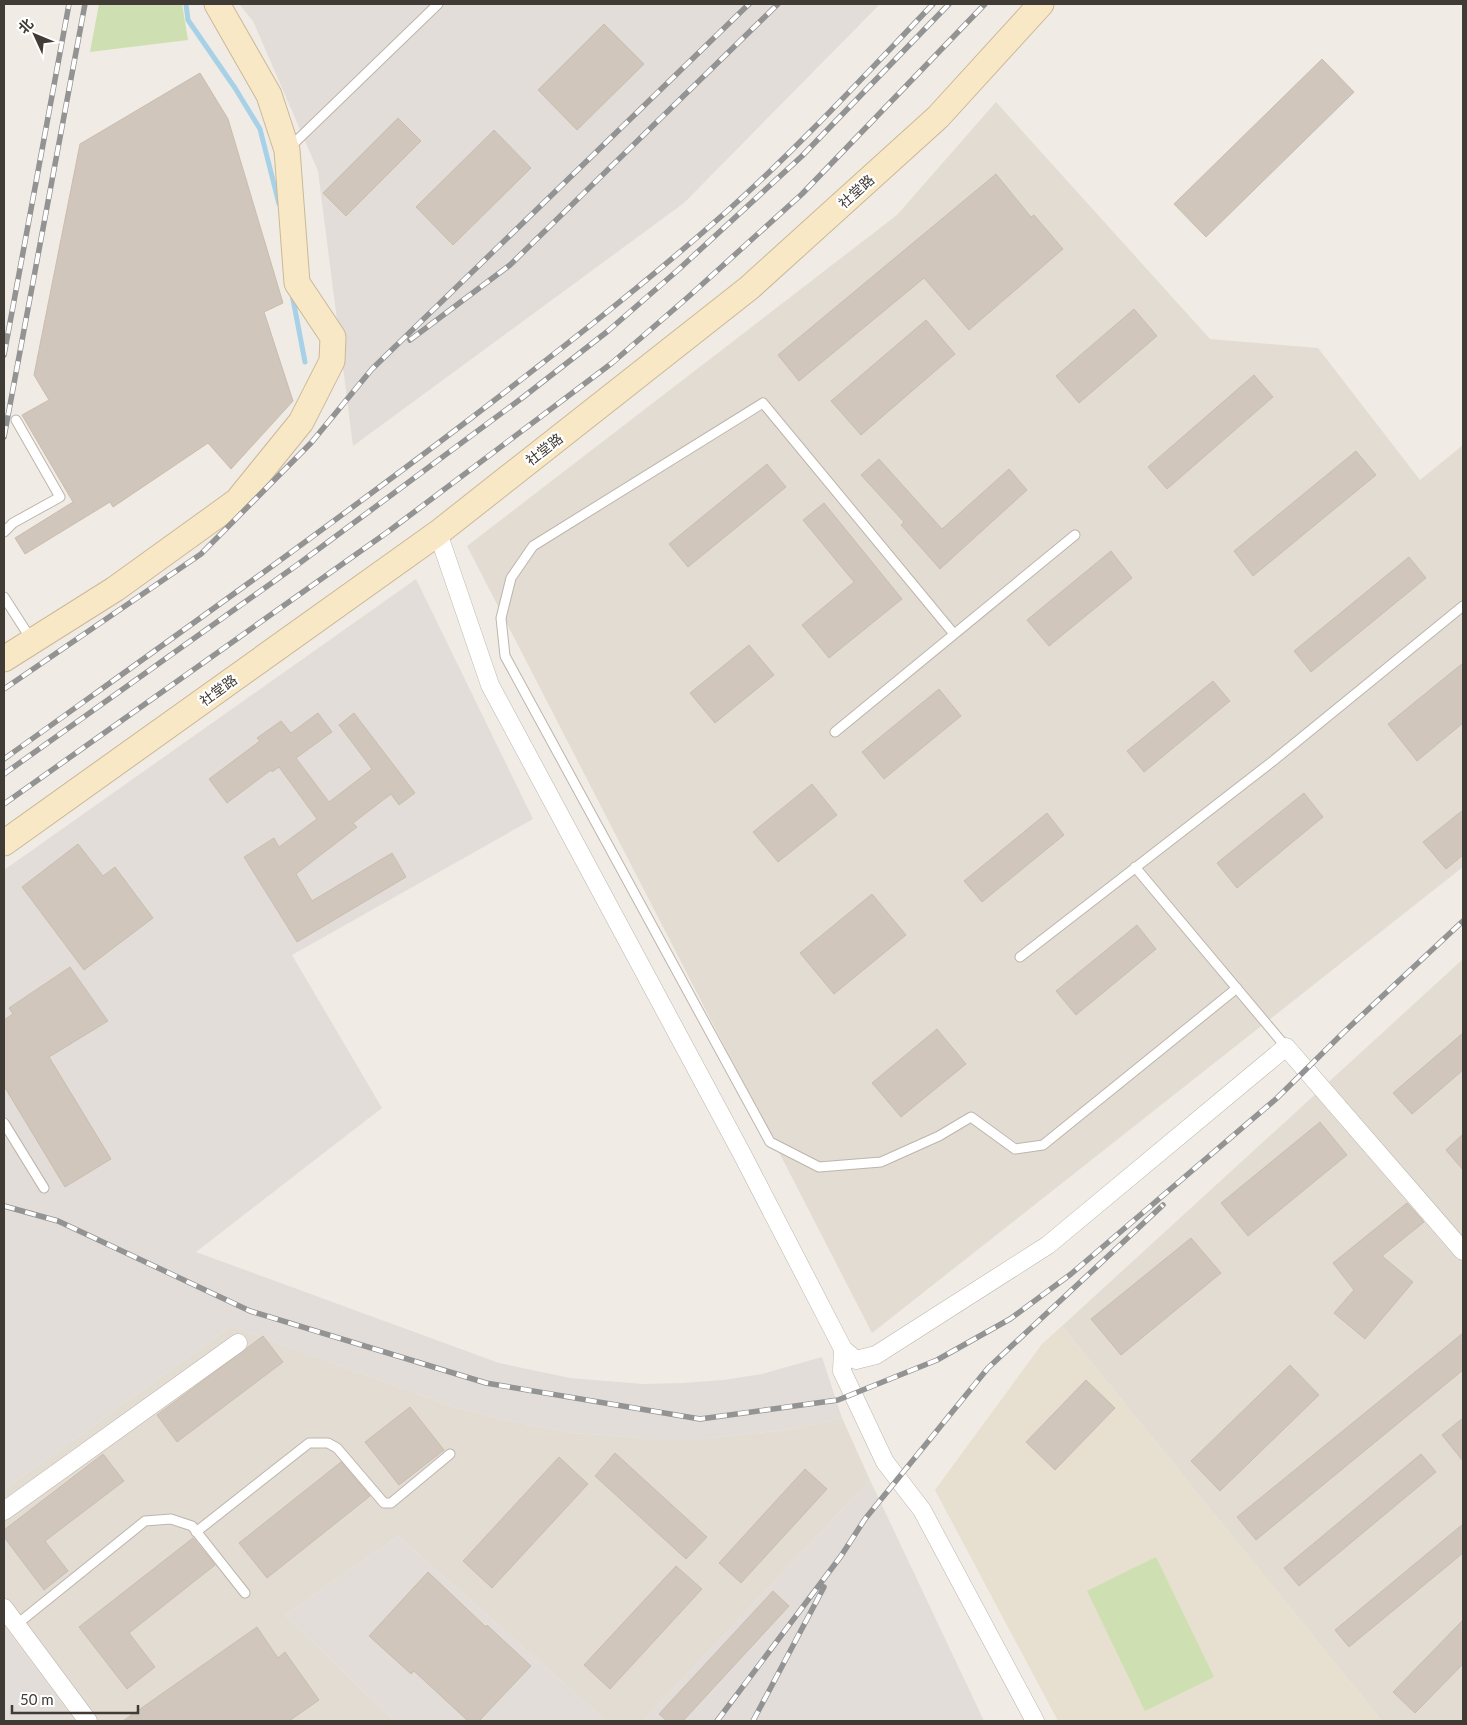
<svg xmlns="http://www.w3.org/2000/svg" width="1467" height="1725" font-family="Lato,'Noto Sans SC',sans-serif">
<rect width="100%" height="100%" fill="#f0ebe4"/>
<path fill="#e3dcd3" d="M996 102 1210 339 1318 348 1420 480 1463 445V867L872 1333 467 546 897 215Z
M1463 959V1721H1382L1062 1326Z
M231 1326 454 1407 533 1426 574 1433 655 1439H699L786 1430 842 1418 870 1480 643 1721H606L398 1536 285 1615 394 1721H75L4 1626V1490Z"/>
<path fill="#e2ddd9" d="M239 4H880L684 203 353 446 318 171 253 21Z
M416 579 533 819 292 955 382 1108 196 1252 499 1363 570 1378 643 1384 683 1383 723 1380 762 1374 822 1357 842 1418 786 1430 699 1439H655L574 1433 533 1426 454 1407 231 1326 4 1490V870Z
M870 1480 984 1721H643Z
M398 1536 606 1721H394L285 1615Z
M4 1626 75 1721H4Z"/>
<path fill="#e7dfcf" d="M1062 1326 1382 1721H1058L935 1490 1042 1344Z"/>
<path fill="#cee0b1" d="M99 4H182L188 40 90 52Z
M1156 1557 1214 1677 1145 1711 1087 1591Z"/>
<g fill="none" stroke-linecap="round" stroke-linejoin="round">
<path stroke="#a6d1e6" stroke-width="5" d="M186 4 188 20 235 88 260 129 279 204
M292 294 305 362"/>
</g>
<path fill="#d0c6bb" stroke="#cabdaf" d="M604 24 644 64 577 130 538 90Z
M1322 59 1354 92 1206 237 1174 204Z
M200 73 228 119 283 303 264 312 293 401 231 469 208 443 113 507 110 502 25 554 15 538 73 502 22 415 49 400 34 375 80 144Z
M398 118 421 141 346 216 323 193Z
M494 130 531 168 453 245 416 207Z
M996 174 1031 217 1034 215 1063 249 969 330 924 278 799 381 778 355Z
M1134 309 1157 336 1079 403 1056 376Z
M926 320 955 354 861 435 831 401Z
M1254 375 1273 397 1167 489 1148 467Z
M1356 451 1376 475 1253 576 1234 551Z
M879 459 942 529 1009 469 1027 490 940 569 901 525 904 522 861 475Z
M767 464 786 487 688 567 669 544Z
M824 503 902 599 829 658 802 625 854 582 803 520Z
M1111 551 1132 578 1049 646 1027 620Z
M1409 557 1426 578 1311 672 1294 651Z
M749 645 774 675 715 723 690 693Z
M1463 663V723L1417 761 1388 724Z
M1213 681 1230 701 1144 772 1127 751Z
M939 689 961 716 884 779 862 752Z
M318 713 332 732 296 758 329 802 372 769 339 725 354 713 415 793 399 805 391 794 353 823 357 827 296 874 312 901 392 853 406 877 297 942 244 857 274 838 279 847 317 819 279 767 272 772 271 770 227 803 209 779 260 741 257 738 281 721 291 733Z
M812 784 837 815 778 862 753 832Z
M1304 793 1323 817 1237 888 1217 863Z
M1463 810V855L1446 869 1423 842Z
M1047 813 1064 835 982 902 964 881Z
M78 844 103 876 115 867 153 918 84 970 22 887Z
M872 894 906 935 834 994 800 953Z
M1137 925 1156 949 1076 1015 1056 991Z
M70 967 108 1021 49 1057 111 1159 65 1187 4 1086V1020L13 1014 9 1008Z
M937 1029 966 1064 901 1117 872 1083Z
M1463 1033V1070L1412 1114 1393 1093Z
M1320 1122 1347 1155 1248 1236 1221 1203Z
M1463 1134V1170L1446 1150Z
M1407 1203 1424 1222 1382 1256 1413 1282 1365 1339 1334 1313 1354 1290 1333 1263Z
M1191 1238 1221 1273 1121 1355 1091 1319Z
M1463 1333V1370L1256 1540 1237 1517Z
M263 1336 283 1362 177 1442 157 1415Z
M1290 1365 1319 1395 1220 1491 1191 1461Z
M1086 1380 1115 1408 1055 1470 1026 1442Z
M410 1407 444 1450 399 1485 365 1442Z
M1463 1418V1461L1442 1435Z
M615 1453 707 1537 686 1559 595 1476Z
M103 1454 124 1481 45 1541 68 1571 44 1590 4 1537V1530Z
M1421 1454 1436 1472 1299 1586 1284 1568Z
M559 1457 588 1484 492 1588 463 1561Z
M341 1462 370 1496 267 1578 239 1543Z
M805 1469 827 1489 741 1583 719 1563Z
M1463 1524V1553L1349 1647 1335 1630Z
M193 1538 215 1565 129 1633 155 1667 127 1689 79 1627Z
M676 1566 702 1589 610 1689 584 1665Z
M428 1572 486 1627 487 1625 531 1666 479 1721H468L414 1671 411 1674 369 1636Z
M773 1591 789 1606 683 1721H667L659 1714Z
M1463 1620V1664L1415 1713 1393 1692Z
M257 1627 278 1658 285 1652 319 1700 289 1721H123Z"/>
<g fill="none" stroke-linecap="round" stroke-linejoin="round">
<defs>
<path id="lane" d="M289 148 438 4
M4 532 13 523 60 497 16 420
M4 597 31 639
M954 634 763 403 533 546 511 578 501 618 505 656 770 1142 819 1167 881 1162 939 1136 971 1117 1015 1149 1043 1145 1237 988
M835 732 1075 535
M1135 867 1286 1047
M1020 957 1273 761 1463 606
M4 1123 44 1188
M196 1532 309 1443H328L337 1448 384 1503H391L450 1454
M16 1625 145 1521 171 1519 192 1526 245 1593"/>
<path id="street" d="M438 533 490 685 742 1154 843 1349 856 1360 876 1355 1048 1245 1286 1047 1463 1251
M843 1349 842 1371 885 1462 922 1510 1035 1721
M4 1511 238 1343
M4 1608 88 1721"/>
<path id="secondary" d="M4 659 115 589 237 501 301 422 332 361 333 337 297 283 287 150 269 95 217 4
M4 843 438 533 749 288 938 117 1041 4"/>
</defs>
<use href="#lane" stroke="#bdb5ab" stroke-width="11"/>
<use href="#street" stroke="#bdb5ab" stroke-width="19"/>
<use href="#secondary" stroke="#cab998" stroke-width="27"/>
<use href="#lane" stroke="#fff" stroke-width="9"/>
<use href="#street" stroke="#fff" stroke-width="18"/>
<use href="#secondary" stroke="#f8e8c6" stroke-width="25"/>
<defs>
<path id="rail" d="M410 340 510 265 778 4
M4 355 69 4
M4 437 85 4
M4 689 201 554 311 443 372 369 749 4
M4 759C157 649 311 540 462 425 551 357 640 288 725 213 798 148 865 75 933 4
M4 774 297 565 522 398 608 331 678 270 802 156 949 4
M4 804 389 531 612 363 687 298 802 194 985 4
M4 1206 58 1221 250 1311 486 1383 700 1419 838 1400 937 1360 1010 1319 1071 1274 1276 1099 1344 1032 1463 921
M717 1721 841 1556 865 1519 988 1368 1163 1205
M753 1721 824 1587"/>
</defs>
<use href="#rail" stroke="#939393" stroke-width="5.5"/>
<use href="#rail" stroke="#fff" stroke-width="4" stroke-dasharray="11" stroke-linecap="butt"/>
</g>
<g text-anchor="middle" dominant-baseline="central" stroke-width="4.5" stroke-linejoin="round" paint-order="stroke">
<g font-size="14" fill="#413b35" stroke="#fff">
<text transform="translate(856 191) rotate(-42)">社堂路</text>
<text transform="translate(544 449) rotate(-38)">社堂路</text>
<text transform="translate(218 690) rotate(-36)">社堂路</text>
</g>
</g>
<rect width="1467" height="1725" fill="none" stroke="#413b35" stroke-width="10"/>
<g transform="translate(35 35) rotate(314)" stroke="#ffffff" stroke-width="4" paint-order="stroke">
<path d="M0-4L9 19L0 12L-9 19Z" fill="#413b35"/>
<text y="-8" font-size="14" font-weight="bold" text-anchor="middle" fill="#413b35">北</text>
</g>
<path d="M12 1705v8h126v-8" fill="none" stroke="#413b35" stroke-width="2.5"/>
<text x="20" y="1705" font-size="15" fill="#413b35" stroke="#ffffff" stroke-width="4" paint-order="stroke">50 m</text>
</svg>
